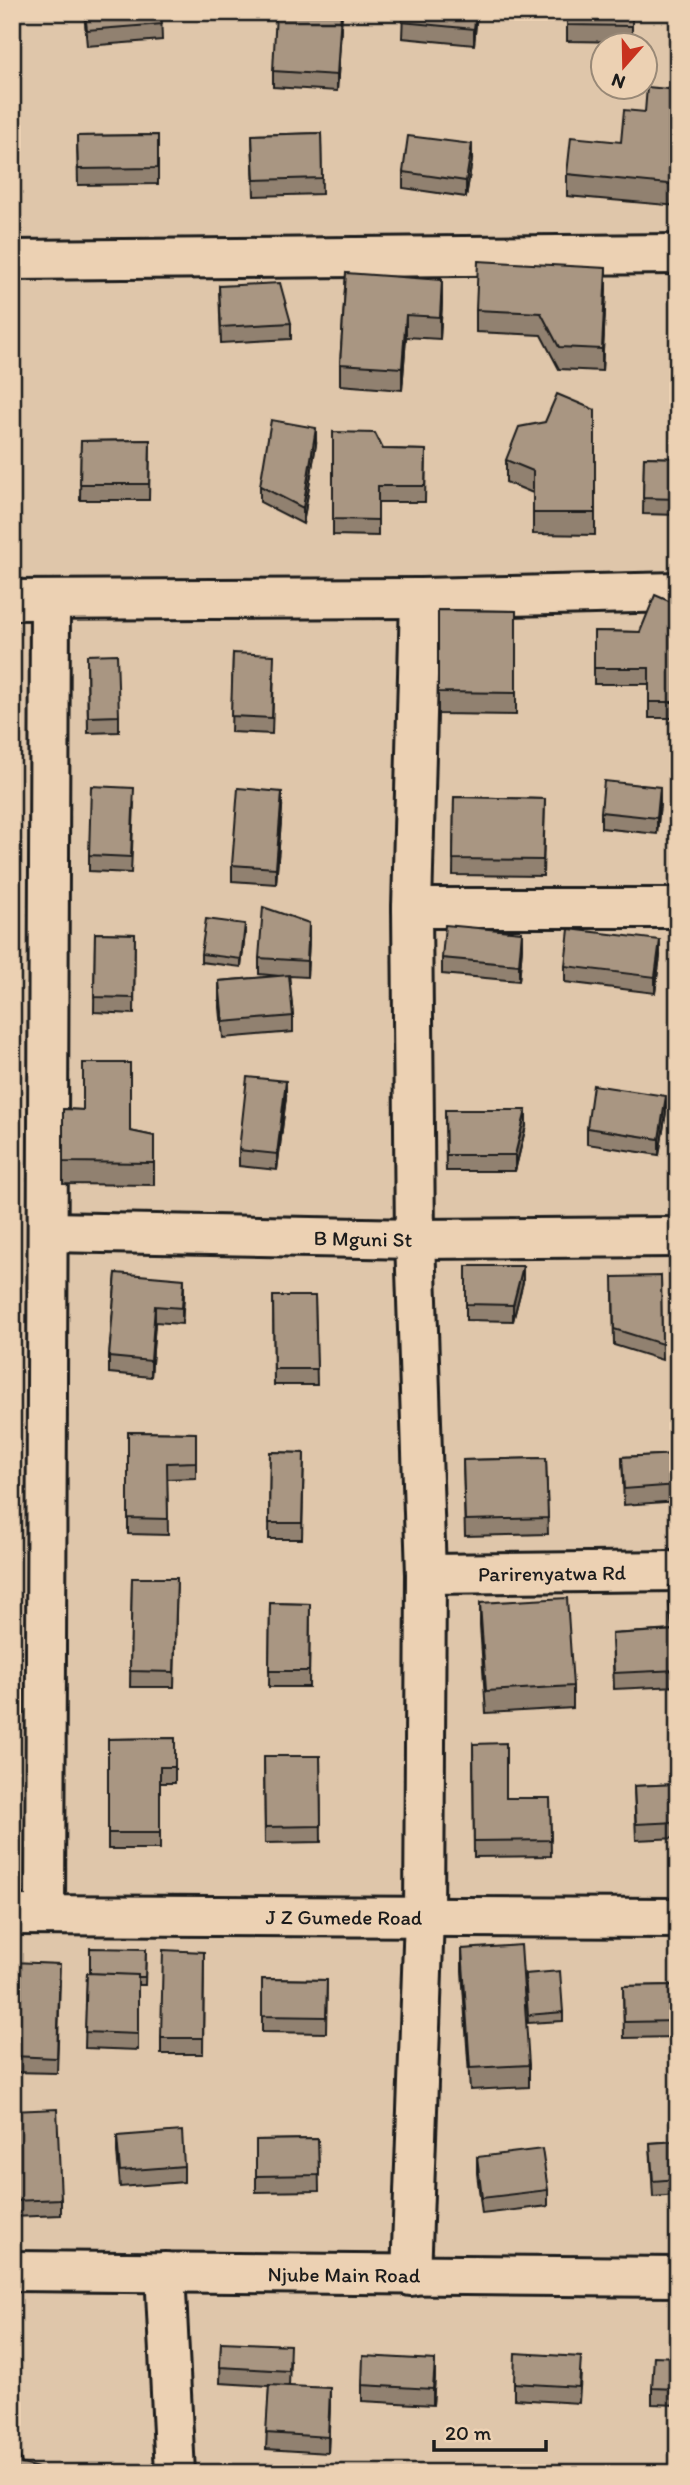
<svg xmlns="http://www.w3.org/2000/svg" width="690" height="2485" font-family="Itim,sans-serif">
<rect width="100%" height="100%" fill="#dfc6aa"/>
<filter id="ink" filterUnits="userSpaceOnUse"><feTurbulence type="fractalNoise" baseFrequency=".0143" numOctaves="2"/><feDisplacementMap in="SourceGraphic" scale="14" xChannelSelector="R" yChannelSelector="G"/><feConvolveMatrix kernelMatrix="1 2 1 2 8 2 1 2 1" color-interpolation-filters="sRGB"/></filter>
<g filter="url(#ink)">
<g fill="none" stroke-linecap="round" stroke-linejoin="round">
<defs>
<g id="minor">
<path d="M12 260 678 254"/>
<path d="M12 600 420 598 678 592"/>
<path d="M412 908H678"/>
<path id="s1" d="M48 1232 415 1239 678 1237"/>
<path id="s2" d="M426 1574 678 1571"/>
<path id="s3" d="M12 1915 678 1918"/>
<path d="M45 1915 50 600"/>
<path d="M165 2272 175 2473"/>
<path d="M411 2276 424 1917 426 1574 415 1239 412 908 420 598"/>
</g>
<g id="tertiary">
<path id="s4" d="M12 2271 678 2277"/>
</g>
</defs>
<use href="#minor" stroke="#1c1c1c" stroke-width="44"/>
<use href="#tertiary" stroke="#1c1c1c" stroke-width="44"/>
<use href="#minor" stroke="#ecd1b3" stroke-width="38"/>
<use href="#tertiary" stroke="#ecd1b3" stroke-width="38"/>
</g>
<path fill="#918170" stroke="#1c1c1c" stroke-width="2" d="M12 12H19L18 70H12Z
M84 12H161L162 40 87 46Z
M342 12 337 91 273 87V71Z
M403 12H477L474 45 402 38Z
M567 12H632V42L567 41Z
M678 90V206L567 196V174L621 142 645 112Z
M321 133 322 194 254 196 252 135Z
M158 135V184L78 185 77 136Z
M472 160 466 197 403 188V172Z
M346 273 442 302 440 339 406 337 402 390 340 385V364Z
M219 286 291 323V339L221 343Z
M606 289 602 371 559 369 541 335 476 332V310Z
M595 410V535L533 534V493L506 482V460Z
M333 432 383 449 426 450 425 502H378V536L333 535Z
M150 440 149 500H80L81 441Z
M316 444 303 524 260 502V486Z
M644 457 678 458V515L643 514Z
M678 605V718H649V684H594V631L640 632Z
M438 610 516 611V715L438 714Z
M233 653 274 671 272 734 231 732Z
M87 655 119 716V732L88 733Z
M454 797 545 799 543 876 453 875Z
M660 803 657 834 601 828V812Z
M134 804 131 873 89 871V855Z
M282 808 276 884 232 881V865Z
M95 933 135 934 134 1014 94 1012Z
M245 933 241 967 201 962V954Z
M309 939 307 977 289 976 293 1016V1032L223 1038 219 997V981L280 976 259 974V958Z
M522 948 519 981 442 974V958Z
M660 956 655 993 565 982V966Z
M286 1097 277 1170 239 1166V1150Z
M63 1109 83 1110 130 1131 154 1136V1185L63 1184Z
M445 1110 526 1126 515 1171H446Z
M666 1112 659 1155 587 1144V1128Z
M466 1266 523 1282 513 1321 466 1320Z
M116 1273 184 1295 182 1324 155 1322 151 1377 109 1373V1357Z
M661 1276 662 1360 614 1345 613 1293Z
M273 1296H315L317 1385H274Z
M128 1432 196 1433V1478L167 1479 168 1535 128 1534Z
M270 1452 304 1453 302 1539H269Z
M678 1454V1501L624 1505 622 1457Z
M546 1458 548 1534 465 1536 463 1460Z
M132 1578H177L174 1687H130Z
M678 1585V1686L614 1689 612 1634 672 1630 669 1602V1586Z
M270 1603 310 1604 309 1687H269Z
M480 1603 573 1686V1708L486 1713 480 1625Z
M175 1738V1783H160V1849H108V1739Z
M473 1744 506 1798H550L551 1856 474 1857Z
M264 1756H320L321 1842 265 1843Z
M678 1784V1838L636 1840 634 1786Z
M146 1949 145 1985H138V2050L85 2048 87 1973H90Z
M462 1949 529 2065V2087L470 2090 462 1971Z
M204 1952 203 2054H161V2038Z
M12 1962 60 1980 57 2073 12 2072Z
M525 1974 563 2012V2021L528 2023Z
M262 1979 327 1980 326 2033 262 2032Z
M678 1985V2037L624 2038 623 1986Z
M12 2111 61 2199V2215L13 2217Z
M117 2136 184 2166V2182L120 2187 117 2152Z
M318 2139 319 2191 256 2192V2140Z
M678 2141V2195L653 2197 650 2143Z
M477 2157 548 2190V2206L482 2214 477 2173Z
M221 2342 290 2361 289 2386 330 2404 328 2453 266 2449 269 2386 220 2383Z
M678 2357V2405L652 2404V2388Z
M581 2373 579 2403 514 2399V2383Z
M435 2376 433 2405 362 2401V2385Z"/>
<path fill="#76695b" stroke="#1c1c1c" stroke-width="2" d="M341 12H342L337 91V75Z
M476 12H477L474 45V29Z
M472 144V160L466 197V181Z
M606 268V289L602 371V349Z
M442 280V302L440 339V317Z
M406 315V337L402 390V368Z
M316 428V444L303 524V508Z
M660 787V803L657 834V818Z
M282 792V808L276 884V868Z
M309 923V939L307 977V961Z
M245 924V933L241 967V959Z
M522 932V948L519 981V965Z
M660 940V956L655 993V977Z
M286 1081V1097L277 1170V1154Z
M666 1096V1112L659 1155V1139Z
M526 1110V1126L515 1171V1155Z
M523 1266V1282L513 1321V1305Z
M184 1279V1295L182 1324V1308Z
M155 1306V1322L151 1377V1361Z
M435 2360V2376L433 2405V2389Z
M330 2388V2404L328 2453V2437Z"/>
<path fill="#a99682" stroke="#1c1c1c" stroke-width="2" d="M12 12H19L18 54H12Z
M85 12H161L162 24 87 30Z
M276 12H341L337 75 273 71Z
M403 12H476L474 29 402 22Z
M567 12H632V26L567 25Z
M647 87 678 90V185L567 174 571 137 621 142 624 110 645 112Z
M321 133 322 178 254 180 252 135Z
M158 135V168L78 169 77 136Z
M408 136 472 144 466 181 403 172Z
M478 261 606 268 602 349 559 347 541 313 476 310Z
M346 273 442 280 440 317 406 315 402 368 340 364Z
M280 283 291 323 221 327 219 286Z
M557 394 595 410V513H533V471L506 460 519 427 545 422Z
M271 420 316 428 303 508 260 486Z
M333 432 375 433 383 449 426 450 425 486H378V520L333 519Z
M150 440 149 484H80L81 441Z
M644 457 678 458V499L643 498Z
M655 595 678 605V702H649V668H594V631L640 632Z
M438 610 516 611V693L438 692Z
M233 653 274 655 272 718 231 716Z
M117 654 119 716 88 717 87 655Z
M604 781 660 787 657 818 601 812Z
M91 786 134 788 131 857 89 855Z
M238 788 282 792 276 868 232 865Z
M454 797 545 799 543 860 453 859Z
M263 907 309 923 307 961 259 958Z
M206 919 245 924 241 959 201 954Z
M445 925 522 932 519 965 442 958Z
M569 929 660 940 655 977 565 966Z
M95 933 135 934 134 998 94 997Z
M289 975 293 1016 223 1022 219 981Z
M83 1063H130V1131L154 1136V1163L63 1162V1109L83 1110Z
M247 1077 286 1081 277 1154 239 1150Z
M593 1085 666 1096 659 1139 587 1128Z
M445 1110H526L515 1155H446Z
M466 1266H523L513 1305 466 1304Z
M116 1273 184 1279 182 1308 155 1306 151 1361 109 1357Z
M661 1276 662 1344 614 1329 613 1277Z
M273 1296H315L317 1369H274Z
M128 1432 196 1433V1462L167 1463 168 1519 128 1518Z
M270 1452 304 1453 302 1523H269Z
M678 1454V1485L624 1489 622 1457Z
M546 1458 548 1518 465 1520 463 1460Z
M132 1578H177L174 1672 130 1671Z
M678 1585V1621L672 1622 669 1586Z
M567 1598 573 1686 486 1691 480 1603Z
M270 1603 310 1604 309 1671H269Z
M678 1630V1670L614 1673 612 1634Z
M175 1738V1767H160V1833H108V1739Z
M506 1743V1798H550L551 1840 474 1841 473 1744Z
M264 1756H320L321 1826 265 1827Z
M678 1784V1822L636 1824 634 1786Z
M521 1945 529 2065 470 2068 462 1949Z
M90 1948 146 1949 145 1977H138V1975L90 1973Z
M163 1950 204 1952 203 2038H161Z
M12 1962 60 1964 57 2058 12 2056Z
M560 1971 563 2012 528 2015 525 1974Z
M87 1973 138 1975V2034L85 2032Z
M262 1979 327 1980 326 2017 262 2016Z
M678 1985V2021L624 2022 623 1986Z
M57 2109 61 2199 13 2201 12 2111Z
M182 2131 184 2166 120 2171 117 2136Z
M318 2139 319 2175 256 2176V2140Z
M678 2141V2179L653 2181 650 2143Z
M542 2149 548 2190 482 2198 477 2157Z
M221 2342 290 2345 289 2371 220 2367Z
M515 2353 581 2357 579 2387 514 2383Z
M363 2356 435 2360 433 2389 362 2385Z
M654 2356 678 2357V2389L652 2388Z
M269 2385 330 2388 328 2437 266 2433Z
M12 2432 22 2464 59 2473H12Z"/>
</g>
<g text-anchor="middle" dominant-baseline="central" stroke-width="5" stroke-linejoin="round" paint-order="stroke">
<g font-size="21" fill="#1c1c1c" stroke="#ecd1b3">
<text stroke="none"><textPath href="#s1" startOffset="315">B Mguni St</textPath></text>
<text stroke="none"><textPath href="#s2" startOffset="126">Parirenyatwa Rd</textPath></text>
<text stroke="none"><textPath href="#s3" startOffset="332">J Z Gumede Road</textPath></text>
<text stroke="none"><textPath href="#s4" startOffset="332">Njube Main Road</textPath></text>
</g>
</g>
<rect width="690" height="2485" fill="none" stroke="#ecd1b3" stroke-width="42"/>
<rect x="21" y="21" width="648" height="2443" fill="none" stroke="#1c1c1c" stroke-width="2.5" filter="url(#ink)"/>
<g transform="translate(624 66) rotate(200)"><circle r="33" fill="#ecd1b3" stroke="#998977" stroke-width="2"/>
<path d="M0-5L12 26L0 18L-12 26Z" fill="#c8321e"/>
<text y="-10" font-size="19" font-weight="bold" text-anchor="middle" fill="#1c1c1c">N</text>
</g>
<path d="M434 2440v10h112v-10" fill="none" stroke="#1c1c1c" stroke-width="3.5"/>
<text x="445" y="2440" font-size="21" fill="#1c1c1c" stroke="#ecd1b3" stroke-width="5" paint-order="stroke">20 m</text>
</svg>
